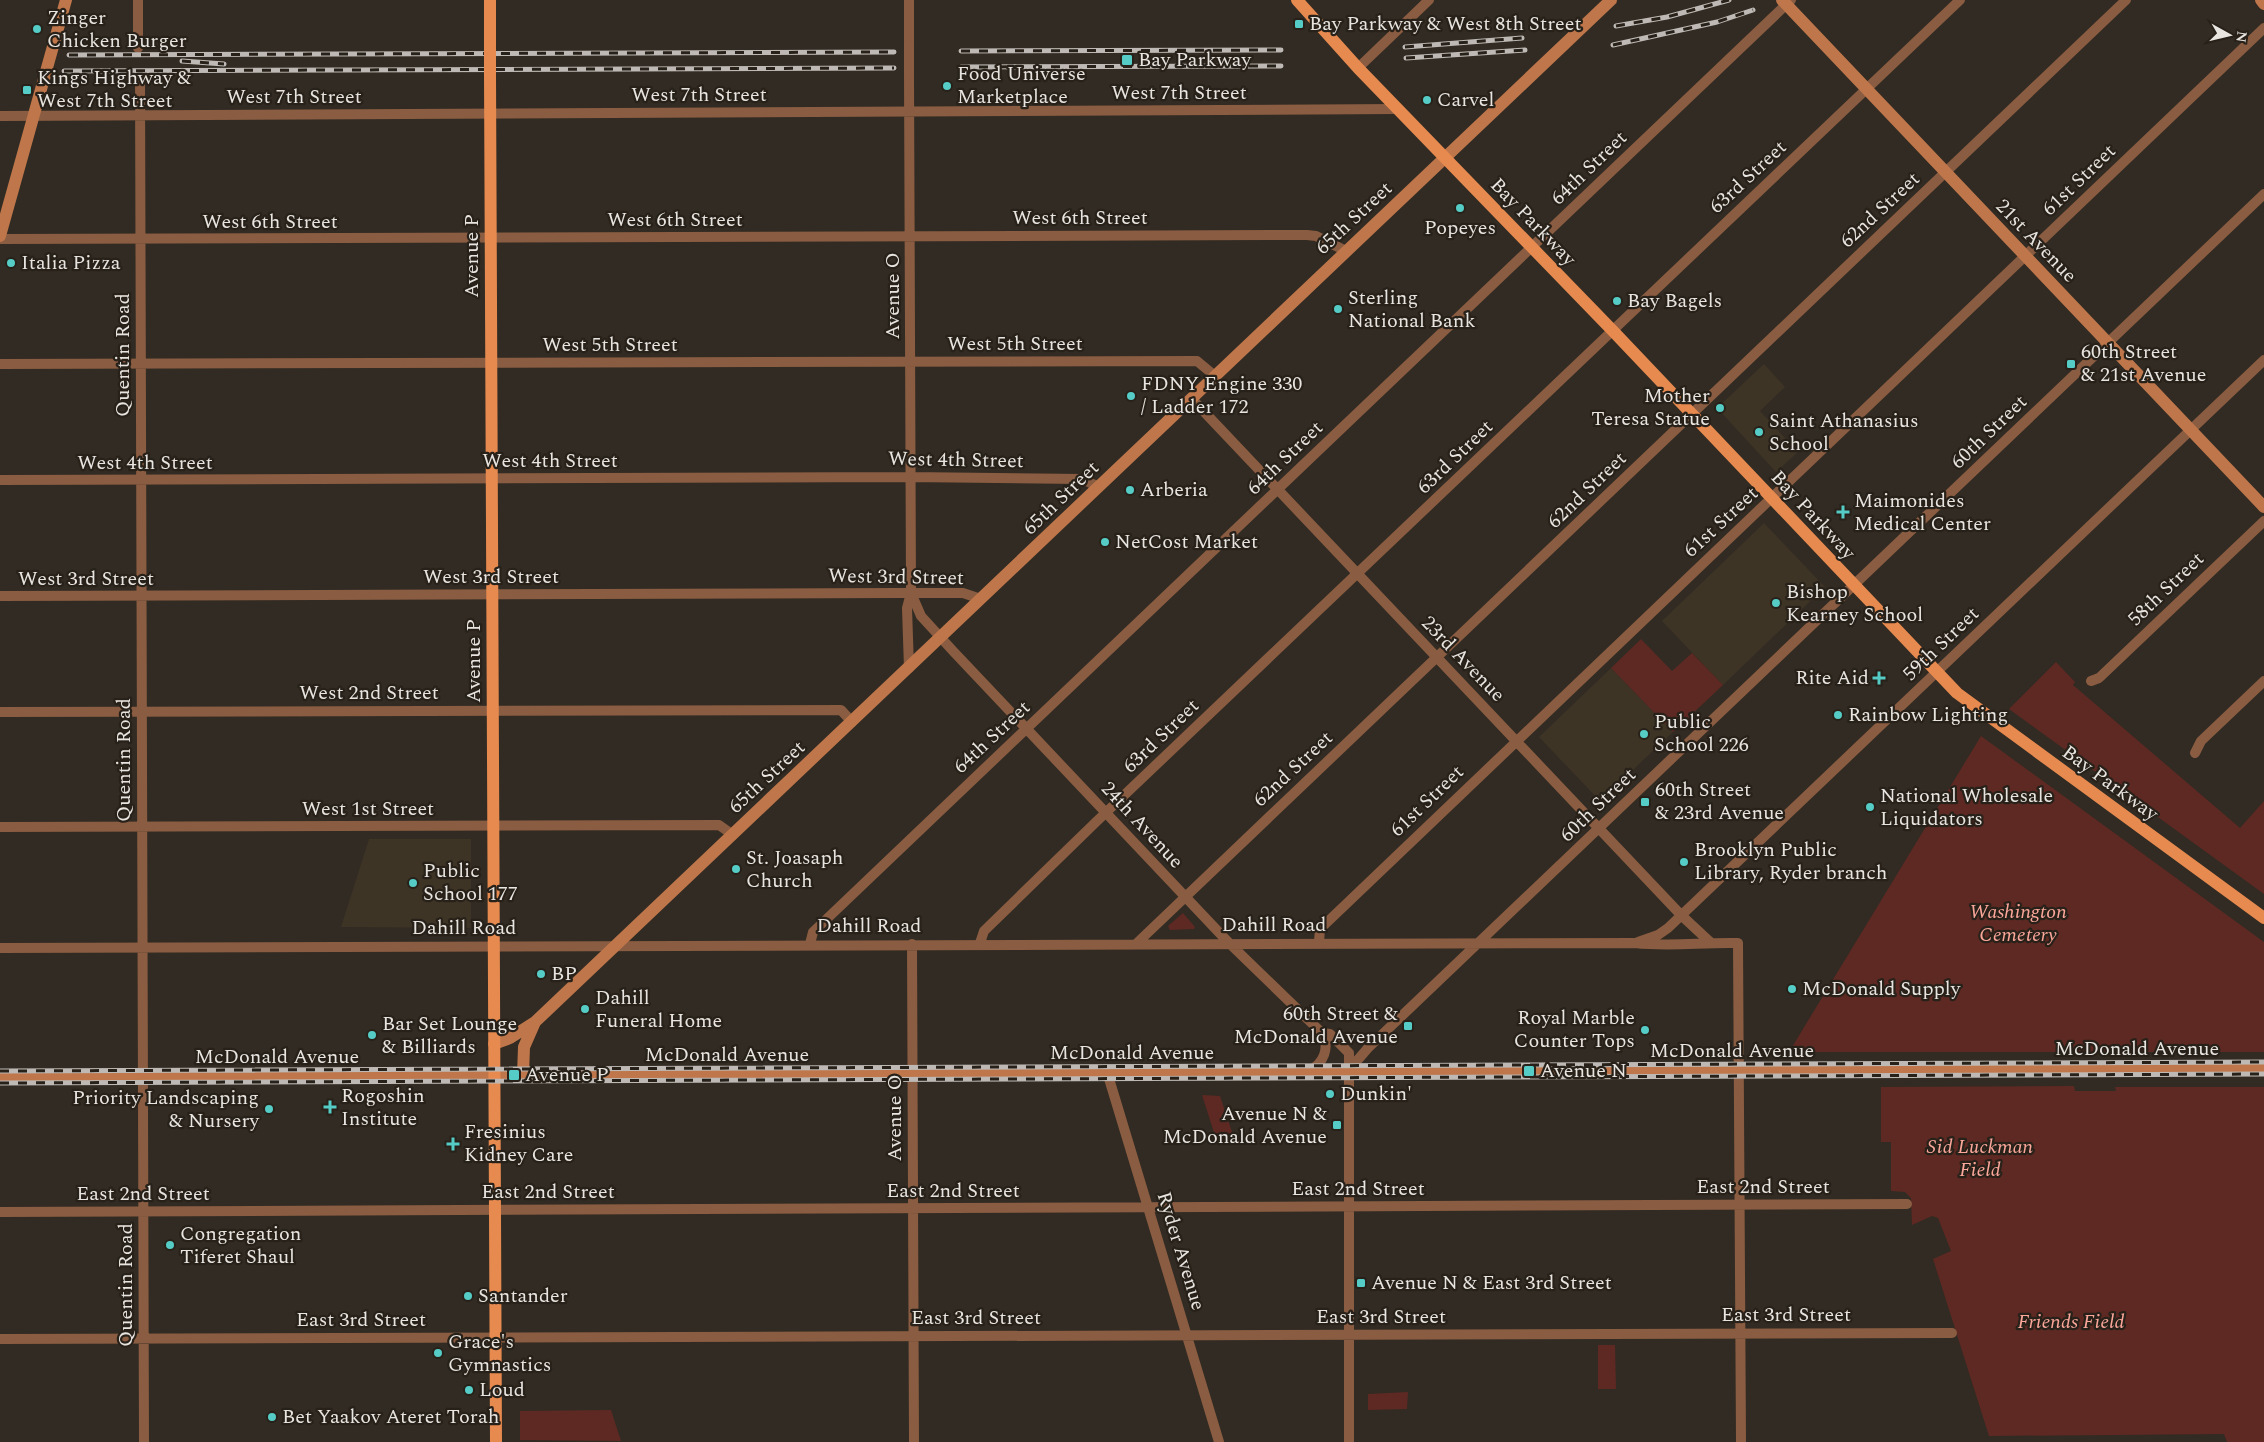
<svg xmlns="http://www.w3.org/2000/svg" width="2264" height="1442" font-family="Spectral,serif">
<rect width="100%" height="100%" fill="#312b23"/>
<path fill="#3e3426" d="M1764 364 1785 387 1760 411 1798 452 1776 472 1717 408Z
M1764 523 1825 587 1723 685 1662 621Z
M1611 668 1673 732 1600 801 1539 737Z
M369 839H471V928L341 927Z"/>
<path fill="#5e2923" d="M1641 639 1672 671 1692 653 1723 685 1673 732 1611 668Z
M2056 662 2075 682 2073 685 2240 828 2264 801V894L2009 709Z
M1981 736 2264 942V1052H1789Z
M1183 913 1195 927 1194 929 1170 930 1168 926Z
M2074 1086 2075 1091H2116L2115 1087H2264V1442H2227L2224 1434 1989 1436 1933 1259 1951 1251 1938 1218 1932 1216 1912 1225 1911 1198 1905 1192 1891 1191V1142H1881V1087Z
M1202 1095 1220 1096 1235 1141 1217 1142Z
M1598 1345H1615L1616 1389H1598Z
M1408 1392 1407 1409 1368 1410V1394Z
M611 1410 621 1441 520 1440V1411Z"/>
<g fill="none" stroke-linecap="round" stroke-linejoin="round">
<path stroke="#8a5c41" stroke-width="10" d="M909 0V45
M138 48V0
M1358 68 1429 0
M909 74 911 593 907 608 909 668
M140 78 144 1442
M0 116 1398 109
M0 239 1307 235 1316 236 1346 251
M0 364 1197 361 1215 376
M1192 399 1681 915 1710 942
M0 480 910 477 1082 479 1099 487
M911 593 921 616 953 651 1229 943 1322 1033C1330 1048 1324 1063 1309 1071
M0 596 898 593H963L981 599
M2091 681 2099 678 2264 521
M0 712 841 710 852 722
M2195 753 2201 741 2264 681
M0 827 719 825 733 835
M1319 942 1320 929 2264 28
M1638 942 1658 935 1668 928 2264 360
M980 943 984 931 1097 821 1960 0
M1137 943 2126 0
M810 944 813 932 1791 0
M912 944 914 1442
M0 948 1635 943C1670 947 1703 942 1738 943L1741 1442
M1322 1033 1330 1034 1349 1053V1442
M1349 1070 1368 1048 2264 194
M1107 1072 1219 1442
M0 1212 1907 1204
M0 1339 1952 1333"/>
<path stroke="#be764a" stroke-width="12" d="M1782 0 2264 507
M2261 0 2264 4
M0 236 66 0
M494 1044 510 1038 535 1022 1611 0
M523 1075 524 1047 535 1022
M0 1077 2264 1068"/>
<path stroke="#e78a4f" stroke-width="12" d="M490 0V48
M1297 0 1358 68 1613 331 1957 693 2264 918
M490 74 496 1442"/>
<defs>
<path id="rail" d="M1616 26 1667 17 1729 0
M1613 45 1717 22 1753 10
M1405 47 1522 38
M961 51 1281 50
M69 55 894 52
M1406 58 1525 50
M182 61 224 64
M961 67 1281 66
M64 71 894 68
M0 1071 2264 1062
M0 1083 2264 1074"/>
</defs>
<use href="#rail" stroke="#beb9b4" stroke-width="5"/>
<use href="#rail" stroke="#272119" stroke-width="3" stroke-dasharray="9" stroke-linecap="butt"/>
<path stroke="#8a5c41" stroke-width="10" d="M909 45V74"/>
<path stroke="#e78a4f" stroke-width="12" d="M490 48V74"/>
</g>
<g fill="#55cdc6" stroke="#272119" stroke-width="2">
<rect x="1294" y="19" width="10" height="10" rx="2.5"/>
<circle cx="37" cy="29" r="5"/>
<rect x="1121" y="54" width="12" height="12" rx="2.5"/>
<circle cx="947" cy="86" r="5"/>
<rect x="22" y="85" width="10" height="10" rx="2.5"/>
<circle cx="1427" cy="100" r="5"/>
<circle cx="1460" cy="208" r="5"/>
<circle cx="11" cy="263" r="5"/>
<circle cx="1617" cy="301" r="5"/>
<circle cx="1338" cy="309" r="5"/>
<rect x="2066" y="359" width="10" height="10" rx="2.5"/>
<circle cx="1131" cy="396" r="5"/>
<circle cx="1720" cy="408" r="5"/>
<circle cx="1759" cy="432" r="5"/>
<circle cx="1130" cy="490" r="5"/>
<path d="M1840.5 504.5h5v5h5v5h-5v5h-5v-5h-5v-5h5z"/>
<circle cx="1105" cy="542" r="5"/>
<circle cx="1776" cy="603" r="5"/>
<path d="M1876.5 670.5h5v5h5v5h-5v5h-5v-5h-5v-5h5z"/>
<circle cx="1838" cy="715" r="5"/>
<circle cx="1644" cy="734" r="5"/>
<rect x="1640" y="797" width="10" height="10" rx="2.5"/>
<circle cx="1870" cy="807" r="5"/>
<circle cx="1684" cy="862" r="5"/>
<circle cx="736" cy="869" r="5"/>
<circle cx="413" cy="883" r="5"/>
<circle cx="541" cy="974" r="5"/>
<circle cx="1792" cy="989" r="5"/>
<circle cx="585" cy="1009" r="5"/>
<rect x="1403" y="1021" width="10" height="10" rx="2.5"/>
<circle cx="1645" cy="1030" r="5"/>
<circle cx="372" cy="1035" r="5"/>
<rect x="1523" y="1065" width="12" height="12" rx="2.5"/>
<rect x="508" y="1069" width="12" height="12" rx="2.5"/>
<circle cx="1330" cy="1094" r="5"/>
<path d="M327.5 1099.5h5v5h5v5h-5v5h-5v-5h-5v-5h5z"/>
<circle cx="269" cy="1109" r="5"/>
<rect x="1332" y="1120" width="10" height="10" rx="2.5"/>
<path d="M450.5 1136.5h5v5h5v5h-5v5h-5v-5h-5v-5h5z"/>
<circle cx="170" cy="1245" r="5"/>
<rect x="1356" y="1278" width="10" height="10" rx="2.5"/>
<circle cx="468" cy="1296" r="5"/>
<circle cx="438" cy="1353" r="5"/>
<circle cx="469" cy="1390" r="5"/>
<circle cx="272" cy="1417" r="5"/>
</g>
<g text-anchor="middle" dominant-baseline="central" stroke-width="4.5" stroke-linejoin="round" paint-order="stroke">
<g font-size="20" fill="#e8e4df" stroke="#272119" text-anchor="start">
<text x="47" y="18">Zinger<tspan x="47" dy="23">Chicken Burger</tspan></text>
<text x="1309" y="24">Bay Parkway &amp; West 8th Street</text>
<text x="1138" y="60">Bay Parkway</text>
<text x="957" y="74">Food Universe<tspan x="957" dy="23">Marketplace</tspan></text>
<text x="37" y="78">Kings Highway &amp;<tspan x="37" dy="23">West 7th Street</tspan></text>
<text x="1437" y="100">Carvel</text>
<text x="1460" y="228" text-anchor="middle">Popeyes</text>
<text x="21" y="263">Italia Pizza</text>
<text x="1348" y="298">Sterling<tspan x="1348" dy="23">National Bank</tspan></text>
<text x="1627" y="301">Bay Bagels</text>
<text x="2081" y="352">60th Street<tspan x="2081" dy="23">&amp; 21st Avenue</tspan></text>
<text x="1141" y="384">FDNY Engine 330<tspan x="1141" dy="23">/ Ladder 172</tspan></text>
<text x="1710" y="396" text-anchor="end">Mother<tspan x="1710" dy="23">Teresa Statue</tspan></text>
<text x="1769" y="421">Saint Athanasius<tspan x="1769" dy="23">School</tspan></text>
<text x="1140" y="490">Arberia</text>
<text x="1854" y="501">Maimonides<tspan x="1854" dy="23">Medical Center</tspan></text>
<text x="1115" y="542">NetCost Market</text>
<text x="1786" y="592">Bishop<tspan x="1786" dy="23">Kearney School</tspan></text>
<text x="1869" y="678" text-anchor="end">Rite Aid</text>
<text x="1848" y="715">Rainbow Lighting</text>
<text x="1654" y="722">Public<tspan x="1654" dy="23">School 226</tspan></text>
<text x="1655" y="790">60th Street<tspan x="1655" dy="23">&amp; 23rd Avenue</tspan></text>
<text x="1880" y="796">National Wholesale<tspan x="1880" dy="23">Liquidators</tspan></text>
<text x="1694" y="850">Brooklyn Public<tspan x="1694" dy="23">Library, Ryder branch</tspan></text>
<text x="746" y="858">St. Joasaph<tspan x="746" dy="23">Church</tspan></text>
<text x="423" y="871">Public<tspan x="423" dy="23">School 177</tspan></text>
<text x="551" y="974">BP</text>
<text x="1802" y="989">McDonald Supply</text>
<text x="595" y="998">Dahill<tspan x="595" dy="23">Funeral Home</tspan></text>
<text x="1398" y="1014" text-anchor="end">60th Street &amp;<tspan x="1398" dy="23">McDonald Avenue</tspan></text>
<text x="1635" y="1018" text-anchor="end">Royal Marble<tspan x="1635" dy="23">Counter Tops</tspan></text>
<text x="382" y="1024">Bar Set Lounge<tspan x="382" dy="23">&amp; Billiards</tspan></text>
<text x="1540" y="1071">Avenue N</text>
<text x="525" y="1075">Avenue P</text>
<text x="1340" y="1094">Dunkin'</text>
<text x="341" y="1096">Rogoshin<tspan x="341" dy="23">Institute</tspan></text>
<text x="259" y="1098" text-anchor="end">Priority Landscaping<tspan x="259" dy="23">&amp; Nursery</tspan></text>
<text x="1327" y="1114" text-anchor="end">Avenue N &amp;<tspan x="1327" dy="23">McDonald Avenue</tspan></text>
<text x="464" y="1132">Fresinius<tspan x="464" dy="23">Kidney Care</tspan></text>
<text x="180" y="1234">Congregation<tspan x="180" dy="23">Tiferet Shaul</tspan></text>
<text x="1371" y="1283">Avenue N &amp; East 3rd Street</text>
<text x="478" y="1296">Santander</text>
<text x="448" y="1342">Grace's<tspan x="448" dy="23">Gymnastics</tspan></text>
<text x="479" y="1390">Loud</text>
<text x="282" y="1417">Bet Yaakov Ateret Torah</text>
</g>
<g font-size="20" fill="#e8e4df" stroke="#272119">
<text x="1179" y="93">West 7th Street</text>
<text x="699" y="95">West 7th Street</text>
<text x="294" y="97">West 7th Street</text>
<text transform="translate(1589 168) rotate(-44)">64th Street</text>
<text transform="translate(1748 177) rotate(-43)">63rd Street</text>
<text transform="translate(2079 180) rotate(-44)">61st Street</text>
<text transform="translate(1880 210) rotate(-43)">62nd Street</text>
<text x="1080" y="218">West 6th Street</text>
<text transform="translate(1354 218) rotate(-43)">65th Street</text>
<text x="675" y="220">West 6th Street</text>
<text x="270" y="222">West 6th Street</text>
<text transform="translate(1533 222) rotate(46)">Bay Parkway</text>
<text transform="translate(2036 241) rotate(46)">21st Avenue</text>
<text transform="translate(472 256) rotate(-90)">Avenue P</text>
<text transform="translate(893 296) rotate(-90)">Avenue O</text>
<text x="1015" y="344">West 5th Street</text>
<text x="610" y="345">West 5th Street</text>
<text transform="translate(123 355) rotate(-90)">Quentin Road</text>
<text transform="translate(1989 432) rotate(-44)">60th Street</text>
<text transform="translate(1455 457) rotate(-44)">63rd Street</text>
<text transform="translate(1285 458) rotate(-44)">64th Street</text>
<text transform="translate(956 460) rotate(1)">West 4th Street</text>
<text x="550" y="461">West 4th Street</text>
<text x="145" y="463">West 4th Street</text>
<text transform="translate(1587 490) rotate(-44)">62nd Street</text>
<text transform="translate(1061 498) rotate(-44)">65th Street</text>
<text transform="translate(1813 515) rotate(47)">Bay Parkway</text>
<text transform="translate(1721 522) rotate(-43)">61st Street</text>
<text x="491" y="577">West 3rd Street</text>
<text transform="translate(896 577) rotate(1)">West 3rd Street</text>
<text x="86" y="579">West 3rd Street</text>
<text transform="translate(2166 589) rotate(-44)">58th Street</text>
<text transform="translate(1941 644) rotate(-44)">59th Street</text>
<text transform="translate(1463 659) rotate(46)">23rd Avenue</text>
<text transform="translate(474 661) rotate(-90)">Avenue P</text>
<text x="369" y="693">West 2nd Street</text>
<text transform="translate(1161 736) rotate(-44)">63rd Street</text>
<text transform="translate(992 737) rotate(-43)">64th Street</text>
<text transform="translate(124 760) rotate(-90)">Quentin Road</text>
<text transform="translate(1293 769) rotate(-43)">62nd Street</text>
<text transform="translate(767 777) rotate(-43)">65th Street</text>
<text transform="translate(2110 783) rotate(36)">Bay Parkway</text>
<text transform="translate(1427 801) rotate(-44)">61st Street</text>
<text transform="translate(1598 805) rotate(-44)">60th Street</text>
<text x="368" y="809">West 1st Street</text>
<text transform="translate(1142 825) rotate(47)">24th Avenue</text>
<text x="1274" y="925">Dahill Road</text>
<text x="869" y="926">Dahill Road</text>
<text x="464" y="928">Dahill Road</text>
<text x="2137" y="1049">McDonald Avenue</text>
<text x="1732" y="1051">McDonald Avenue</text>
<text x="1132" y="1053">McDonald Avenue</text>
<text x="727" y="1055">McDonald Avenue</text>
<text x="277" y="1057">McDonald Avenue</text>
<text transform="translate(895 1118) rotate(-90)">Avenue O</text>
<text x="1763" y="1187">East 2nd Street</text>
<text x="1358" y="1189">East 2nd Street</text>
<text x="953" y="1191">East 2nd Street</text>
<text x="548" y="1192">East 2nd Street</text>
<text x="143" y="1194">East 2nd Street</text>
<text transform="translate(1181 1251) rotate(73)">Ryder Avenue</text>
<text transform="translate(126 1285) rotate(-90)">Quentin Road</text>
<text x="1786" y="1315">East 3rd Street</text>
<text x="1381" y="1317">East 3rd Street</text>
<text x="976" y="1318">East 3rd Street</text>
<text x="361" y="1320">East 3rd Street</text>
</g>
<g font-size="20" font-style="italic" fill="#fda79b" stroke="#272119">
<text x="2018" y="912">Washington<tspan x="2018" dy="23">Cemetery</tspan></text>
<text x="1980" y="1147">Sid Luckman<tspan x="1980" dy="23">Field</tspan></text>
<text x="2071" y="1322">Friends Field</text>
</g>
</g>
<g transform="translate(2229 35) rotate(98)" stroke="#272119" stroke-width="4" paint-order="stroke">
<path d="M0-4L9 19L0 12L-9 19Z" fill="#e8e4df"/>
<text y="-8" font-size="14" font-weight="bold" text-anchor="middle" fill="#e8e4df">N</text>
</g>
</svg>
